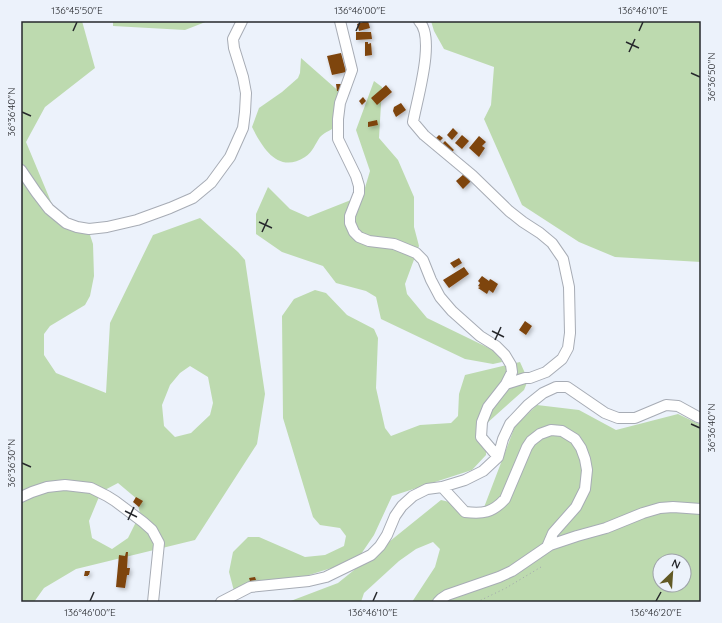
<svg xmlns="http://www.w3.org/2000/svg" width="722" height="623" font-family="Quicksand,sans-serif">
<defs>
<filter id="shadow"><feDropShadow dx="2" dy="2" stdDeviation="2" flood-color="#0004"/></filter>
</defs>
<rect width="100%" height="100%" fill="#ecf2fb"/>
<path fill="#bddaaf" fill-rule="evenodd" d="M21 21H82L95 68 45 107 26 142 59 221 90 235 93 244 94 276 90 296 85 305 50 326 44 334V355L56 373 106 393 110 323 153 235 200 218 238 252 245 260 265 394 257 444 195 540 76 569 44 588 34 602H21ZM190 366 208 377 213 403 210 415 191 433 175 437 164 426 162 405 170 385 180 373ZM118 483 137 499 140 514 128 538 112 549 92 538 89 521 101 492Z
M113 21H208L185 30 113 26Z
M431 21H701V262L615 257 579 242 522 205 484 119 491 105 494 67 444 49 434 31Z
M301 58 343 95 339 125C333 129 325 132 320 137 315 144 313 152 305 157 279 174 263 149 252 127L259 108 282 92 298 78 300 73Z
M374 81 382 87 379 138 398 160 414 197V227L419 246 405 284 407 294 427 318 499 353 502 362 493 364 465 359 381 319 376 297 366 291 336 283 323 266 282 252 256 234V214L268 187 290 209 308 217 356 198 364 191 370 171 356 130Z
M315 290 326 293 347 315 374 329 378 338 376 388 385 428 391 436 420 425 451 423 458 416 459 394 465 375 520 362 528 380 524 390 486 424V455L472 470 392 496 374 535 357 560 274 586 234 591 229 572 233 552 248 537H259L305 557 325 555 344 546 346 536 340 528 320 525 313 517 283 418 282 316 294 299Z
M537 405 579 410 616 430 678 414 701 425V602H412L435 567 440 549 433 542 416 549 399 561 364 593 361 602H288L338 583 441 500 483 510 515 426ZM660 561H684V585H660Z"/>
<path fill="#7e440e" filter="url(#shadow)" d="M366 21H368L370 28 359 31 357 24Z
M356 32H371L372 39 356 40Z
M365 42H368V44L371 43 372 55 365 56Z
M341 53 346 72 332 75 327 56Z
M336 84H345L346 91H337Z
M386 85 392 92 377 105 371 98Z
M363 97 366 101 362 105 359 101Z
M401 103 406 110 396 117 393 111 394 107Z
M377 120 378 125 368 127V122Z
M453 128 458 133 452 140 447 135Z
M439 135 443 138 437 144 434 140Z
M462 135 469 141 462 149 455 143Z
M479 136 486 142 482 146 485 148 479 157 469 148Z
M445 141 454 150 448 155 439 147Z
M465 173 472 180 463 189 456 181Z
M459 258 462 263 454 268 450 263Z
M464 267 469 274 449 288 443 280Z
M482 276 489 281 490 279 492 280 498 284 493 293 489 290 487 294 478 288 480 287 478 286 480 283 478 281Z
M525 321 532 326 526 335 519 330Z
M136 497 143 501 139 507 133 502Z
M126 552H128L127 568H130L129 575H127L125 588 116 587 119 555 125 556Z
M85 571H90L89 575H88V576H84Z
M255 577 256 580 250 581 249 578Z"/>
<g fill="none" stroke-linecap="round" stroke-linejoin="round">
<defs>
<path id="minor" d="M340 21 352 70 340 103 338 119V139L356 176 359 186V193L350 216V223L354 232 359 237 369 241 394 244 416 253 423 260 431 280 440 297 452 311 480 336 496 346 505 355 511 365 512 372 506 384 488 407 482 422 481 437 498 457
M419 21C436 38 417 99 413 122L424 135 472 175 509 211 523 222 540 233 552 243 563 259 569 287 570 333 568 348 562 359 546 372 530 378H525L506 384
M21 170 36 192 49 209 66 223 77 227 89 229 107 227 137 220 170 208 193 198 211 183 230 157 243 128 245 112 246 93 243 77 234 48 233 39 242 21
M442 487 465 512C483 514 492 513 505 499L527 447 531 441 540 434 551 430 562 431 575 439 581 448 585 459 587 470 585 489 576 507 553 533 547 547
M21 497 32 492 47 487 65 485 91 488 107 496 115 501 143 522 152 530 159 543 158 553 153 602
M221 602 250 587 309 581 326 577 371 555 380 546 387 535 395 516 402 506 413 496 427 489 442 487 465 480 483 471 498 457 503 439 510 424 528 405 543 393 556 387H567L605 413 618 418H635L666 405 678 406 698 417 701 418
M438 602 441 599 447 595 499 577 512 571 550 545 577 536 606 528 643 513 660 508 673 507 701 509"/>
</defs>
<use href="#minor" stroke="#a7acb5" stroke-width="12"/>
<path stroke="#a1a5ac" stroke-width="1" stroke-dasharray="1 3" stroke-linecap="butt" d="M477 602 506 588 541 567"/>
<use href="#minor" stroke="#fff" stroke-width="10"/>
</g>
<path fill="none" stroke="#26282c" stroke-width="1.5" d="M73 31 77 22M356 31 360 22M639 31 643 22M626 42 639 48M629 52 635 39M691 73 700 77M22 112 31 116M259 222 272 228M262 232 268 219M492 331 504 337M495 340 501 327M691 424 700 428M22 463 31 467M125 511 137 517M128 520 134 507M90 601 94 592M373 601 377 592M656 601 661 592"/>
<rect width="722" height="623" fill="none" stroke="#ecf2fb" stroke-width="44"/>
<g transform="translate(672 573) rotate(25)"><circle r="19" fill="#ecf2fb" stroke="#9da1a8"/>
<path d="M0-3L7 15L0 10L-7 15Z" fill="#625a26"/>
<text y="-6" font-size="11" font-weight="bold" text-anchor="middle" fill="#26282c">N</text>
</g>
<rect x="22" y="22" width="678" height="579" fill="none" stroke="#26282c" stroke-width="1.5"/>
<g font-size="10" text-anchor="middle" fill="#26282c">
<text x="77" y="14">136°45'50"E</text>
<text x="360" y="14">136°46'00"E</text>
<text x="643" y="14">136°46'10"E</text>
<text transform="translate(711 77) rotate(-90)" y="4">36°36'50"N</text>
<text transform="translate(11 112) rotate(-90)" y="4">36°36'40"N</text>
<text transform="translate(711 428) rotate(-90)" y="4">36°36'40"N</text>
<text transform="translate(11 463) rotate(-90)" y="4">36°36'30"N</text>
<text x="90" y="616">136°46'00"E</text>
<text x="373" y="616">136°46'10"E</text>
<text x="656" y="616">136°46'20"E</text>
</g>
</svg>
